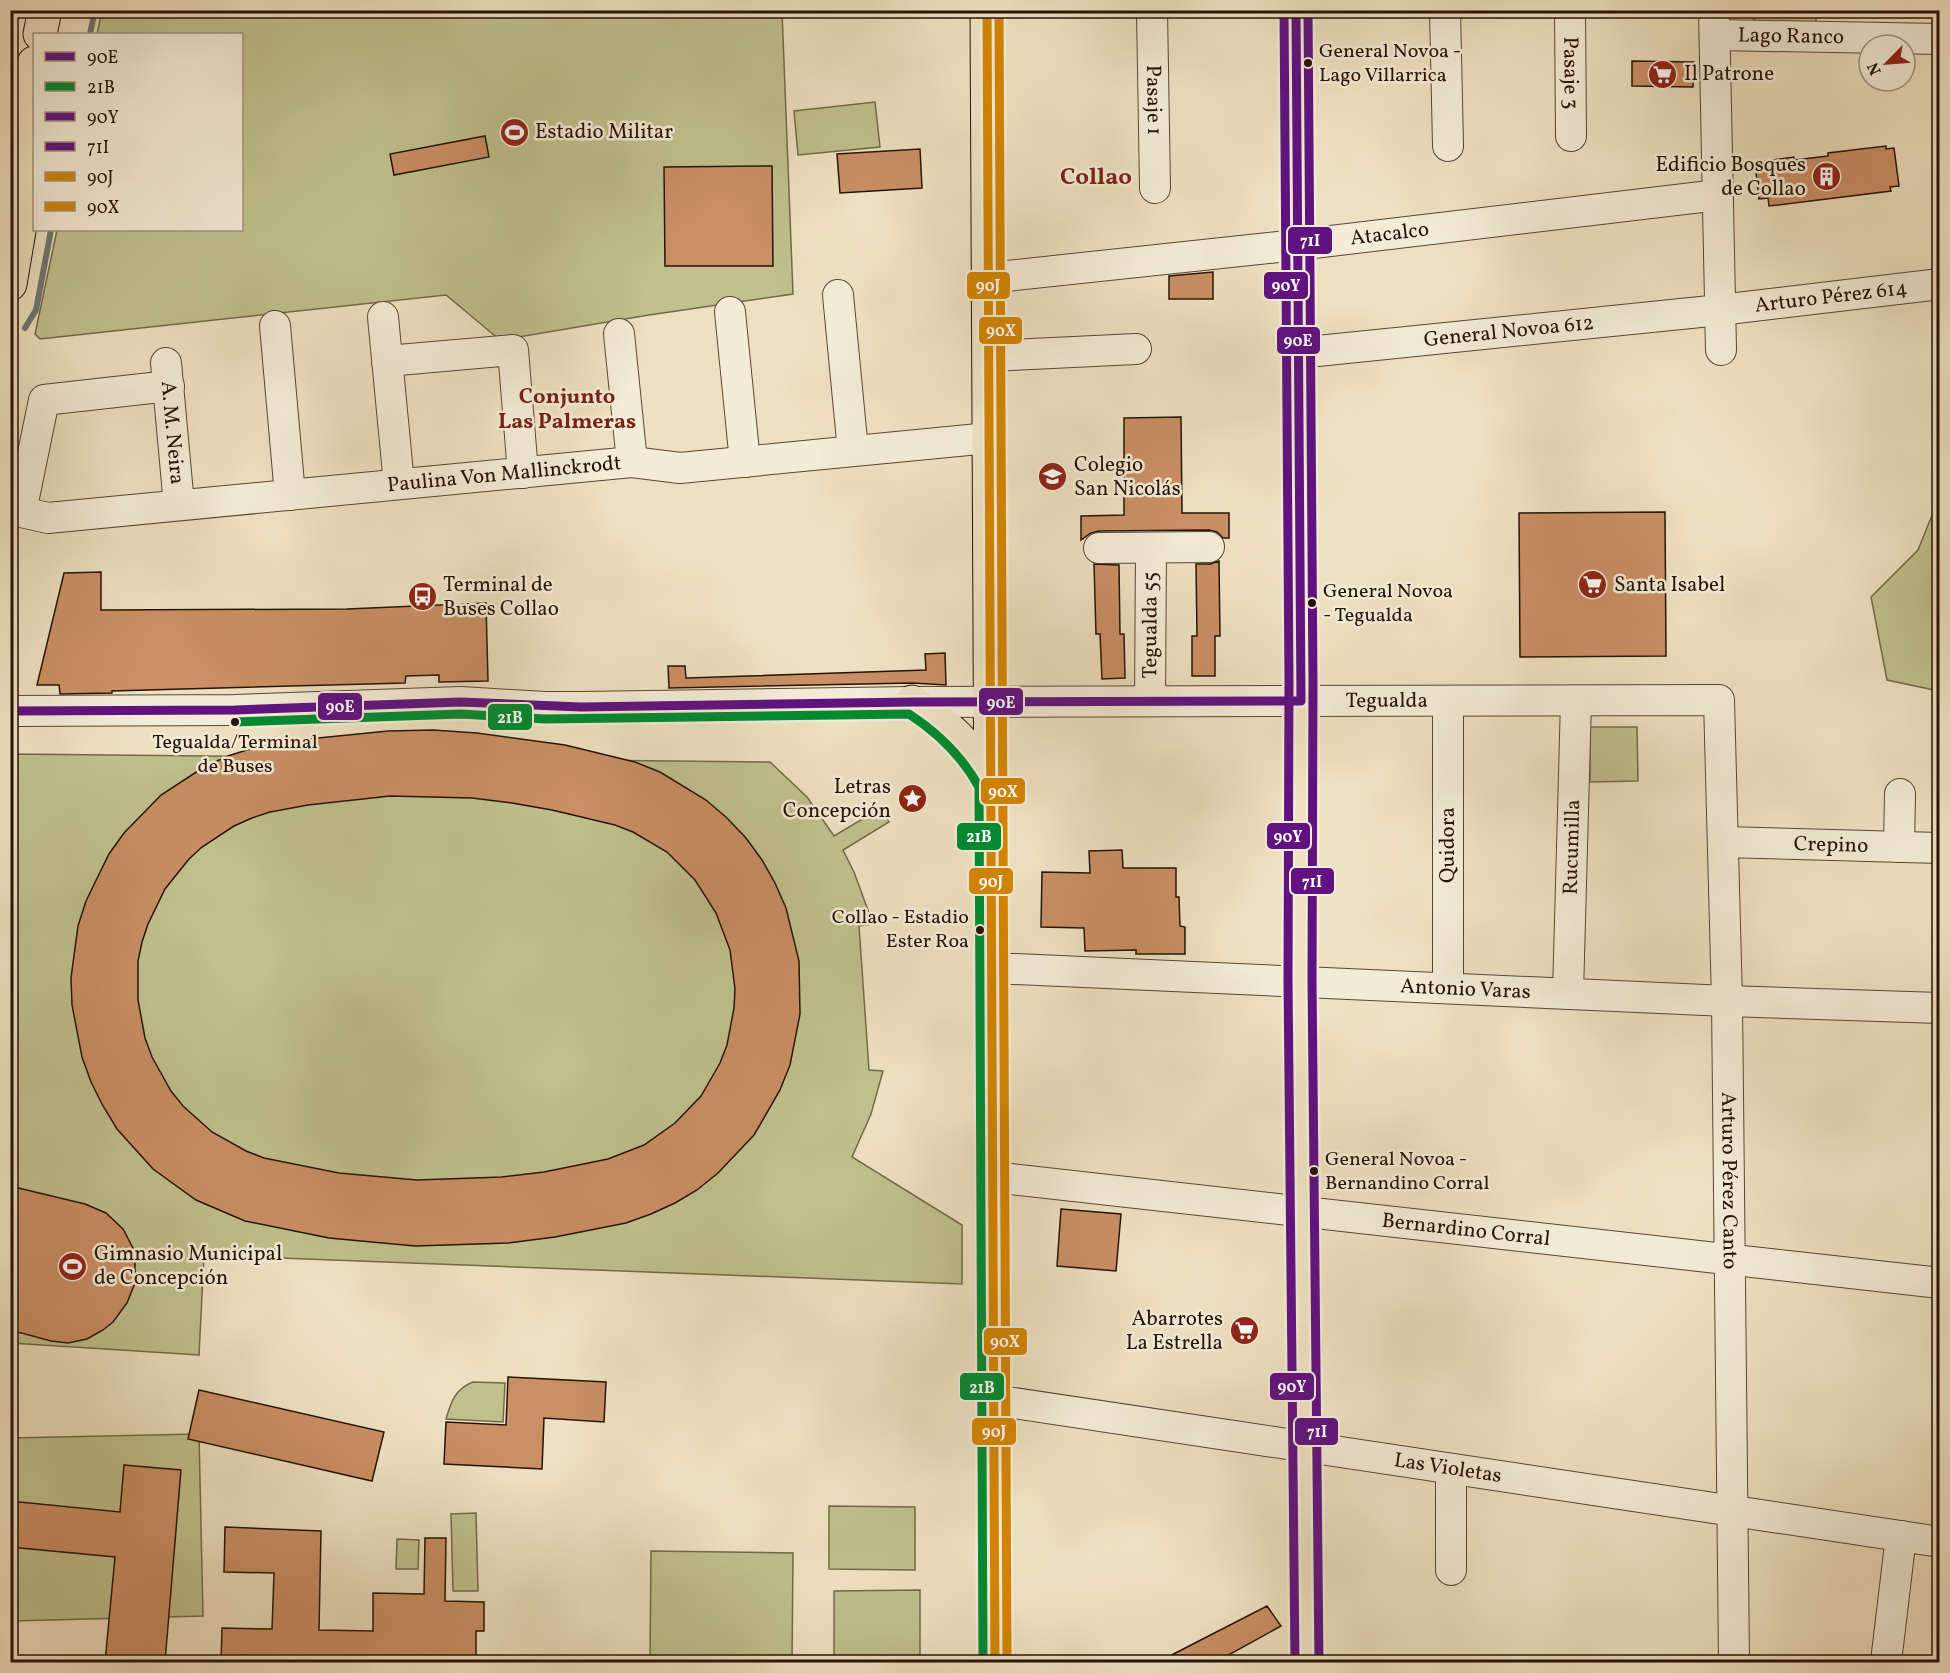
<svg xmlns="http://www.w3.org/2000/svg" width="1950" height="1673" font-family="Vollkorn,serif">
<rect width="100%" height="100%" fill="#eee1c1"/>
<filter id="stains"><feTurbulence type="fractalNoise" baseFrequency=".00333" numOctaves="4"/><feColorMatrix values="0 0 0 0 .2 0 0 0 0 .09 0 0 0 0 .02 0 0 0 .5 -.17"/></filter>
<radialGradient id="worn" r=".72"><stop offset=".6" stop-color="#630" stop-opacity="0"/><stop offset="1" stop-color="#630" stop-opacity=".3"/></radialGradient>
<path fill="#c0c18d" stroke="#726a4a" stroke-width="1.5" d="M102 11H782L793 294 649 315 500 340 446 295 40 339 35 334 57 230H242V34H97Z
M1744 11H1816V29L1758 23Z
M875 102 880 147 798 155 794 111Z
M1939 472V691L1887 680 1871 597 1918 550 1939 498Z
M1590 727H1637L1638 781 1590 782Z
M10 754 770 762 807 797 834 836 881 808 889 822 843 850 854 872 873 924 859 926 869 1070 883 1071 871 1114 852 1157 962 1225V1284L204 1255 199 1355 11 1343Z
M473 1382 505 1383 503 1422 446 1419C451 1402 455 1389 473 1382Z
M199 1434 203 1616 11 1621 10 1438Z
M829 1506 915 1507V1570L829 1569Z
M476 1513 478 1591H453L451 1514Z
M397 1539 419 1540 418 1569H396Z
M651 1551 793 1553 792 1662H650Z
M920 1590V1662H834V1591Z"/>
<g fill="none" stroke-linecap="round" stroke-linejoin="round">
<path stroke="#6e7774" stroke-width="6" d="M90 34 95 10
M25 328 36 310 51 230"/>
</g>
<path fill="#ca8f64" stroke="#251206" stroke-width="1.5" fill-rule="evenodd" d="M1632 61 1694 62 1693 87 1632 86Z
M485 136 489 157 394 175 390 154Z
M1886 146V149L1894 148 1899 186 1890 187 1891 191 1769 206 1768 198 1759 199 1756 172 1760 171 1759 162 1794 157V160L1828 156V153Z
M920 149 922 188 840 193 837 154Z
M772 166 773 266H665L664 167Z
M1213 272V299H1169V276Z
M1181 417 1182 513H1229V538H1223L1217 532 1209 530 1099 531 1091 533 1081 540V516L1124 515V418Z
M1665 512 1666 656 1520 657 1519 513Z
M1219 561 1220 636H1215V676H1192V636H1197L1196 564H1210Z
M1094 564 1119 565 1120 634H1124L1125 678 1102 679 1100 634H1096Z
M101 572V610L347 609 486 603 488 681 439 682V675L406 676 405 683 112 691V693L60 694 59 685H37L64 573Z
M945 653 946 685 912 683 669 688 668 666H685L686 678 926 670 925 654Z
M433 730 477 733 565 745 635 762 660 772 706 800 727 818 746 838 762 860 775 883 786 908 799 961 800 1014 790 1065 780 1090 754 1135 718 1173 697 1190 675 1203 651 1214 626 1223 555 1237 508 1243 415 1246 329 1238 245 1221 196 1200 153 1169 117 1129 103 1106 91 1082 82 1057 72 1005 71 978 78 926 86 901 109 854 124 833 161 795 204 767 228 756 253 748 298 740 388 731ZM390 796 472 798 512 803 552 810 615 825 633 832 667 852 695 880 716 913 730 950 735 989 734 1008 727 1045 720 1063 701 1096 675 1123 644 1145 608 1159 544 1172 502 1177 417 1180 339 1173 264 1158 246 1151 212 1132 183 1106 171 1091 152 1057 145 1038 138 1000V961L142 942 148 924 165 889 189 859 202 847 234 826 252 818 270 812 308 805Z
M1122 850 1123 868H1176V897H1179L1180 926 1185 927V954H1136V950L1085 951 1084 928 1041 927 1042 872 1090 873 1089 851Z
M10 1186 85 1204 106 1213 123 1229 133 1248 135 1258V1283L127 1303 113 1322 103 1330 87 1339 68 1343 51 1341 10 1330Z
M1061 1209 1121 1214 1116 1271 1057 1266Z
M508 1377 606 1382 604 1422 544 1418 542 1469 444 1464 446 1422 506 1425Z
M199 1390 384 1432 372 1481 188 1439Z
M124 1465 181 1470 165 1662H105L115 1557 10 1547V1501L120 1512Z
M225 1527 321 1531 319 1630 373 1631V1593L424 1594 425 1538H446L445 1601 484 1602V1631H476V1662H221L222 1628 272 1629 274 1573 224 1572Z
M1267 1606 1281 1626 1216 1662H1158Z"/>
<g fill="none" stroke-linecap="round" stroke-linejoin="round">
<defs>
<g id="minor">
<path id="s1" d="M1152 10 1155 188"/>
<path d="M1445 10 1448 146"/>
<path id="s2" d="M1570 10 1571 136"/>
<path d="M1714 10 1721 350"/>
<path id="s3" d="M1715 35 1940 39"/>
<path id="s4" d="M988 278 1297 245 1718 195"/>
<path d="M838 295 853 451"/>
<path d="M730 312 745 462"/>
<path d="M383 317 399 484"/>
<path d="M275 326 290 495"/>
<path d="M619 334 632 462"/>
<path id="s5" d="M1298 353 1720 310 1940 284"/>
<path d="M989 356 1136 349"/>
<path d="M387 361 513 350 523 473"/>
<path id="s6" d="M166 363 179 505"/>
<path id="s7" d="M169 386 44 400 21 512 48 518 632 462 680 468 989 438"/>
<path d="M1099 548 1209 547"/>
<path id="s8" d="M1150 701 1151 548"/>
<path d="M1448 701V988"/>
<path id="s9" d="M10 711 235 710 461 702 545 707H581L912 702 1719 700 1727 1001 1734 1662"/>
<path id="s10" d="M1723 842 1940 848"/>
<path d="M1899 847 1900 794"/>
<path id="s11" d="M992 968 1727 1001 1940 1008"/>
<path id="s12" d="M1568 994 1576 701"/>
<path id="s13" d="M993 1177 1940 1283"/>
<path id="s14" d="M994 1400 1940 1542"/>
<path d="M1451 1570V1469"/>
<path d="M1886 1662 1901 1536"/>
</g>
<path id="major" d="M987 10 995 1662
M1296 10 1301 683 1300 981 1306 1447 1307 1662
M912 702C946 723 973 747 991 784"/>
<path id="highway" d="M40 34 45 10
M20 133 34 63
M10 284 27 184 34 113"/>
</defs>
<use href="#minor" stroke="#574635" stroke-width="32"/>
<use href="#major" stroke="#251206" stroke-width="35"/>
<use href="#highway" stroke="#251206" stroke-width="35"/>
<use href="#minor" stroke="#f4ecd7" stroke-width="30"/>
<use href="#major" stroke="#eee1c1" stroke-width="33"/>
<use href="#highway" stroke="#eee1c1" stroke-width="33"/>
<defs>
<path id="bus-1" d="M10 711 235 710 461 702 581 707 912 702 1301 701 1296 10"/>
<path id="bus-2" d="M235 722 461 714 545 719 909 714C938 733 962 756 979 787L983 1662"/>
<path id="bus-3" d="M1284 10 1289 683 1288 981 1295 1662"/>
<path id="bus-4" d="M1308 10 1313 683 1312 981 1319 1662"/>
<path id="bus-5" d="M987 10 995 1662"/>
<path id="bus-6" d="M999 10 1007 1662"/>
</defs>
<use href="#bus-1" stroke="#f4ecd7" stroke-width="14"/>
<use href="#bus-2" stroke="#f4ecd7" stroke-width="14"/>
<use href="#bus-3" stroke="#f4ecd7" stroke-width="14"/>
<use href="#bus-4" stroke="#f4ecd7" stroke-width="14"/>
<use href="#bus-5" stroke="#f4ecd7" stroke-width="14"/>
<use href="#bus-6" stroke="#f4ecd7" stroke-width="14"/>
<use href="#bus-1" stroke="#5f1280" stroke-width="9"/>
<use href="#bus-2" stroke="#008a32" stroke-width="9"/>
<use href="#bus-3" stroke="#5f1280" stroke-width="9"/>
<use href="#bus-4" stroke="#5f1280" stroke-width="9"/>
<use href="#bus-5" stroke="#d38501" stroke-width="9"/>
<use href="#bus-6" stroke="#d38501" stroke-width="9"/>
</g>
<defs>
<symbol id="supermarket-disc" viewBox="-11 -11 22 22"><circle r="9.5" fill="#8f2418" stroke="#f4ecd7"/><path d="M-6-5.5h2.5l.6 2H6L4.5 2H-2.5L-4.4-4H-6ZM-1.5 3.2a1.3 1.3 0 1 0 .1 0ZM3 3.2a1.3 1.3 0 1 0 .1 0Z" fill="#fff"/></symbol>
<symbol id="stadium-disc" viewBox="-11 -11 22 22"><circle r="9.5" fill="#8f2418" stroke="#f4ecd7"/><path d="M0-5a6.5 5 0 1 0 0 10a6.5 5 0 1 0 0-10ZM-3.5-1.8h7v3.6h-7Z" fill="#fff"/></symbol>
<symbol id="building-disc" viewBox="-11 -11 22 22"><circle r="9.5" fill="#8f2418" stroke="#f4ecd7"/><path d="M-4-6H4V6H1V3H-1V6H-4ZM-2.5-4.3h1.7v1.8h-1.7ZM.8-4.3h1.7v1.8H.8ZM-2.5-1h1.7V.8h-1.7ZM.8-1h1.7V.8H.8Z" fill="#fff"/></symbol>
<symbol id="school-disc" viewBox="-11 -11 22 22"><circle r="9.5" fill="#8f2418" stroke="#f4ecd7"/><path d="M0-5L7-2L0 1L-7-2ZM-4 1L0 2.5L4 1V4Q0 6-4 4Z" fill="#fff"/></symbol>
<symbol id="bus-disc" viewBox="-11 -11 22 22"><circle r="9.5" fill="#8f2418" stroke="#f4ecd7"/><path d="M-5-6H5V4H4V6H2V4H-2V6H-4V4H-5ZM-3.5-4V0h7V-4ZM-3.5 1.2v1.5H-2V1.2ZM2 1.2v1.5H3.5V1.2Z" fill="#fff"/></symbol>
<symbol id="sight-disc" viewBox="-11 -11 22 22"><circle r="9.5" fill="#8f2418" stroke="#f4ecd7"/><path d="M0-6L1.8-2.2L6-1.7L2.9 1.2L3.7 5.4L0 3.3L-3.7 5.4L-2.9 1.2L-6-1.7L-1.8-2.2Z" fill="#fff"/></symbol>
</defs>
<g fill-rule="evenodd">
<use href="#supermarket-disc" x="1646" y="58" width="33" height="33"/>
<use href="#stadium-disc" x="498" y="116" width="33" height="33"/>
<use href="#building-disc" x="1810" y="160" width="33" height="33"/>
<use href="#school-disc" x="1036" y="460" width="33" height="33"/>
<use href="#supermarket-disc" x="1576" y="568" width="33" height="33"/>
<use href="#bus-disc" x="406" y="580" width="33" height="33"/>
<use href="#sight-disc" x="896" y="782" width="33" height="33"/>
<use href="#stadium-disc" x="56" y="1250" width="33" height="33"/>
<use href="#supermarket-disc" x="1228" y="1314" width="33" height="33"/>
</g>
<g fill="#251206" stroke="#f4ecd7" stroke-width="2">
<circle cx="1308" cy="63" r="5"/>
<circle cx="1312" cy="603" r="5"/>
<circle cx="235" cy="722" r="5"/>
<circle cx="980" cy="930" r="5"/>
<circle cx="1314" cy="1171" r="5"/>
</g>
<g text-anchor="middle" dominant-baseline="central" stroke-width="5" stroke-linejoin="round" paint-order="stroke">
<g font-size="20" fill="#251206" stroke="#f4ecd7" text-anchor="start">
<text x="1319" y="52">General Novoa -<tspan x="1319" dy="24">Lago Villarrica</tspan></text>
<text x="1323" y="592">General Novoa<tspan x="1323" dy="24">- Tegualda</tspan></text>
<text x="235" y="743" text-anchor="middle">Tegualda/Terminal<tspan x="235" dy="24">de Buses</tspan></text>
<text x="969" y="918" text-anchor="end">Collao - Estadio<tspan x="969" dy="24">Ester Roa</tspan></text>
<text x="1325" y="1160">General Novoa -<tspan x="1325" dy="24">Bernandino Corral</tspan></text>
</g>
<g font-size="21" fill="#251206" stroke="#f4ecd7">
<text stroke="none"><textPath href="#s3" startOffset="76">Lago Ranco</textPath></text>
<text stroke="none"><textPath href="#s2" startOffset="63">Pasaje 3</textPath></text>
<text stroke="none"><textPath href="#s1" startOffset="90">Pasaje 1</textPath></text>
<text stroke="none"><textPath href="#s4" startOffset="404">Atacalco</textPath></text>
<text stroke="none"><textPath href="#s5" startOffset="536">Arturo Pérez 614</textPath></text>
<text stroke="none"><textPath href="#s5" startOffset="212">General Novoa 612</textPath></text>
<text stroke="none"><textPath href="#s6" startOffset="70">A. M. Neira</textPath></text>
<text stroke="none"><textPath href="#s7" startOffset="726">Paulina Von Mallinckrodt</textPath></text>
<text stroke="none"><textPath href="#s8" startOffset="76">Tegualda 55</textPath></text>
<text stroke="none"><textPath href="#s9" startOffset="1377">Tegualda</textPath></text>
<text transform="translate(1448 845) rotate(-90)">Quidora</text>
<text stroke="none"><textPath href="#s10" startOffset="108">Crepino</textPath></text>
<text stroke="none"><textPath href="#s12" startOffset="147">Rucumilla</textPath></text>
<text stroke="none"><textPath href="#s11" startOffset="474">Antonio Varas</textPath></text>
<text stroke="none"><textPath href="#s9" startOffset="2190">Arturo Pérez Canto</textPath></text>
<text stroke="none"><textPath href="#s13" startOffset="476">Bernardino Corral</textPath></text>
<text stroke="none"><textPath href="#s14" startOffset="459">Las Violetas</textPath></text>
</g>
<g font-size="21" fill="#251206" stroke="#f4ecd7" text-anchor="start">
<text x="1684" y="74">Il Patrone</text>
<text x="535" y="132">Estadio Militar</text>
<text x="1806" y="165" text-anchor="end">Edificio Bosques<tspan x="1806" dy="24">de Collao</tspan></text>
<text x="1074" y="465">Colegio<tspan x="1074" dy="24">San Nicolás</tspan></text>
<text x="443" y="585">Terminal de<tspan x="443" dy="24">Buses Collao</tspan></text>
<text x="1614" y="585">Santa Isabel</text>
<text x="891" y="787" text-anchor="end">Letras<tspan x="891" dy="24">Concepción</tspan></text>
<text x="94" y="1254">Gimnasio Municipal<tspan x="94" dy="24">de Concepción</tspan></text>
<text x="1223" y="1319" text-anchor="end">Abarrotes<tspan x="1223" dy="24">La Estrella</tspan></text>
</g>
<g font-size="22" font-weight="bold" fill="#7a1f14" stroke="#f4ecd7">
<text x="567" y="397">Conjunto<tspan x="567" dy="25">Las Palmeras</tspan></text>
</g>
<g font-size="24" font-weight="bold" fill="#7a1f14" stroke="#f4ecd7">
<text x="1096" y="178">Collao</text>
</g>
</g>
<g stroke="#f4ecd7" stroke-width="2">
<rect x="1287" y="226" width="46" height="29" rx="6" fill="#5f1280"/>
<rect x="966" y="271" width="45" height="29" rx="6" fill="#d38501"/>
<rect x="1263" y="271" width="46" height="29" rx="6" fill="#5f1280"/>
<rect x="978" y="316" width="45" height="29" rx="6" fill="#d38501"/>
<rect x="1276" y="326" width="45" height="29" rx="6" fill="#5f1280"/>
<rect x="978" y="687" width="46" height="29" rx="6" fill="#5f1280"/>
<rect x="317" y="692" width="46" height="29" rx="6" fill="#5f1280"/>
<rect x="487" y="703" width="46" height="28" rx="6" fill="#008a32"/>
<rect x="980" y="777" width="46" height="28" rx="6" fill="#d38501"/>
<rect x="1266" y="822" width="45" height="28" rx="6" fill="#5f1280"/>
<rect x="956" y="822" width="46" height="29" rx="6" fill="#008a32"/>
<rect x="968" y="867" width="46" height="28" rx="6" fill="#d38501"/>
<rect x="1290" y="867" width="45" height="28" rx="6" fill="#5f1280"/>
<rect x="983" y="1327" width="45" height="29" rx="6" fill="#d38501"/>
<rect x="1269" y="1372" width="46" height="29" rx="6" fill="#5f1280"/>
<rect x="959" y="1372" width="46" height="29" rx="6" fill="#008a32"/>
<rect x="971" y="1417" width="46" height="29" rx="6" fill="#d38501"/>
<rect x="1294" y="1417" width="45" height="29" rx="6" fill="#5f1280"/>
</g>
<g font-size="16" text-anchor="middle" font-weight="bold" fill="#fff">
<text x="1310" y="246">71I</text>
<text x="988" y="291">90J</text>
<text x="1286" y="291">90Y</text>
<text x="1001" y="336">90X</text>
<text x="1298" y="346">90E</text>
<text x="1001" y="708">90E</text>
<text x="340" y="712">90E</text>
<text x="510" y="723">21B</text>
<text x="1003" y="797">90X</text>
<text x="1288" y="842">90Y</text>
<text x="979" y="842">21B</text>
<text x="991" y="887">90J</text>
<text x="1312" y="887">71I</text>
<text x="1005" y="1347">90X</text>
<text x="1292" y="1392">90Y</text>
<text x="982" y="1393">21B</text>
<text x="994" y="1437">90J</text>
<text x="1317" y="1437">71I</text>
</g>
<rect width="1950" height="1673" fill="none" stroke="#eee1c1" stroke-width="36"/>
<rect x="12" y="12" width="1926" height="1649" fill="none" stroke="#251206" stroke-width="3"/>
<rect x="18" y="18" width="1914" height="1637" fill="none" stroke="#251206" stroke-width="1.5"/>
<rect x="33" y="33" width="210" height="198" fill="#f4ecd7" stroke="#a19583" stroke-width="1.5"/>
<rect x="45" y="52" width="30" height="9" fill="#5f1280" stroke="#a19583" stroke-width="1.5"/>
<text x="87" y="63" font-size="18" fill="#251206">90E</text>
<rect x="45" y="82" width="30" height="9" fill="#008a32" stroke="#a19583" stroke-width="1.5"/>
<text x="87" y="93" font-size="18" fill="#251206">21B</text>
<rect x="45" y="112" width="30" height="9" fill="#5f1280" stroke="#a19583" stroke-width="1.5"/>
<text x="87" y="123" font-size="18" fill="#251206">90Y</text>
<rect x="45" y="142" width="30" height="9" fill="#5f1280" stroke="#a19583" stroke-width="1.5"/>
<text x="87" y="153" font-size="18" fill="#251206">71I</text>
<rect x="45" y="172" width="30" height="9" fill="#d38501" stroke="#a19583" stroke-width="1.5"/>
<text x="87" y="183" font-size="18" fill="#251206">90J</text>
<rect x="45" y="202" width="30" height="9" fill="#d38501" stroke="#a19583" stroke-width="1.5"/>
<text x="87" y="213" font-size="18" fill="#251206">90X</text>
<g transform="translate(1887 63) rotate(245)"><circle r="28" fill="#f4ecd7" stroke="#a19583" stroke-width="1.5"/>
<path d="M0-4.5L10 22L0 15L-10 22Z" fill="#8f2418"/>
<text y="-9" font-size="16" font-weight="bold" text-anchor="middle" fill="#251206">N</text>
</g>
<rect width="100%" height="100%" filter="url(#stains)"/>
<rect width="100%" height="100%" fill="url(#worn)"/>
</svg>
